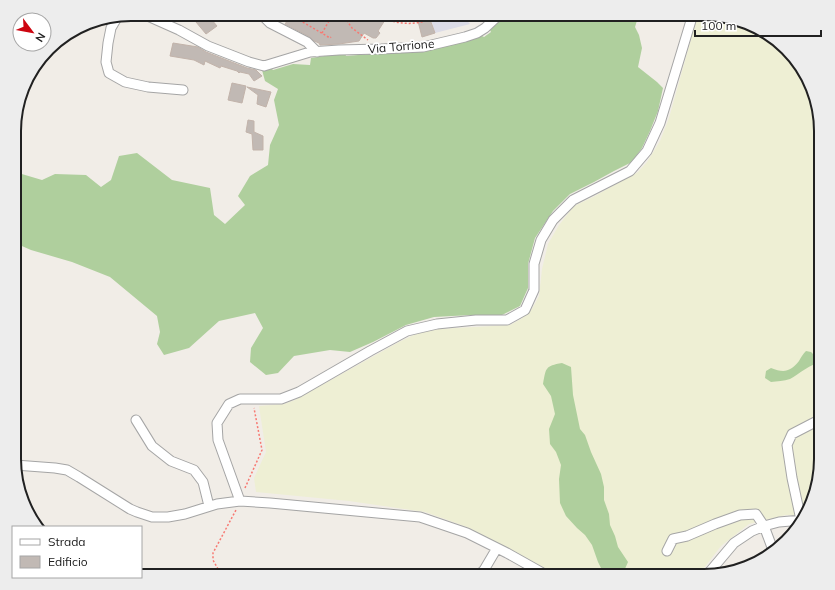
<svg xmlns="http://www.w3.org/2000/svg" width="835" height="590" font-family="Mulish,sans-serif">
<rect width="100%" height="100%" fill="#f1ede7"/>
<path fill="#eeefd4" d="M698 14H712L749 23 776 38 809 79 821 123V467L815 497 805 516 786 515 749 524 721 546 698 576H559L516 552 467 527 425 512 349 501 256 492 254 478 266 452 259 406 284 404 295 400 399 342 418 333 439 329 510 325 521 319 532 309 539 296 542 269 548 244 559 225 574 206 593 197 638 172 647 162 660 141 669 118Z"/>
<path fill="#afcf9d" d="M506 14H639L635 27 639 35 642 48 638 67 657 82 663 88 658 111 650 131 642 148 632 162 614 171 594 182 570 194 553 211 535 238 528 264V288L520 306 502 315H471L434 317 406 325 373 342 350 352 330 350 294 356 278 373 266 375 250 362 251 348 263 328 255 313 219 321 189 348 164 355 157 344 160 332 157 316 110 277 72 262 31 250 15 243V172L42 180 55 174 86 175 101 187 111 180 119 156 137 153 172 180 210 188 214 215 225 224 245 205 238 196 250 176 268 165 270 145 279 125 274 100 278 89 265 81 262 70 271 68 273 70 293 64 310 65 311 58 345 53 346 56 407 51 476 38 482 36 484 37 491 32 490 30Z
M806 351 811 352 816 357H821V363C811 363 799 374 790 379 784 381 777 381 771 382L765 378 766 371 771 368C784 373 790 372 799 361 801 357 803 354 806 351Z
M562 363 571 367 573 395 580 429 585 435 591 452 601 474 604 487V500L609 514 610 525 615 536 618 547 628 562 624 571 627 576H605L598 562 592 545 585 535 577 528 566 516 560 503 559 479 561 465 556 452 550 444 549 429 555 414 551 396 543 384C546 368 545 366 562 363Z"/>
<path fill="#dcdce7" d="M445 14H461L470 24 435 33 431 20Z"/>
<path fill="#c1b9b4" stroke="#c2b3aa" d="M292 14H428L435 33 422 37 418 21H405L387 17 378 31 380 33 376 38H373L364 33 359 41 339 44 320 45 319 43 314 41 310 37 285 24Z
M202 18 206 22 211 19 217 26 206 34 196 22Z
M173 43 198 47 206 52 247 68 256 70 262 76 254 81 249 74 240 72 239 73 237 71 221 66 220 68 205 61 204 65 194 60 170 56Z
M232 83 246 86 242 103 228 100Z
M247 87 271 92 266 107 257 104 258 95Z
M248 120 254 121V132L263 136V150H253L252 134 246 132Z"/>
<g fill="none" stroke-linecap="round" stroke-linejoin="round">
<defs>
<path id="minor" d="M143 14 179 30 208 46 249 62 264 66 310 52 339 50 381 49 423 47 465 37 477 33 485 28 500 14
M261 14 270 23 307 42 317 52
M118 16 111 28 108 43 106 62 109 73 125 82 148 87 183 90
M136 420 152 446 171 461 194 470 203 482 209 506
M15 465 55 468 67 470 79 477 130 509 137 512 152 517H168L185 514 217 504 240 501 270 503 420 517 467 533 507 553 548 576
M240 501 218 440 217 423 229 404 240 399H281L299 392 370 351 407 331 437 324 476 320H507L525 310 534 290V264L541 240 553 220 573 200 630 171 647 151 660 123 693 14
M801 520 792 478 787 445 792 434 821 419
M667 551 673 539 687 536 715 524 740 515 756 514 764 526 773 550
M707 575 734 543 752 531 764 526 779 522 802 520
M478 576 484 570 497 548"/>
</defs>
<use href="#minor" stroke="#a5a5a5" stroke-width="11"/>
<path stroke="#f77972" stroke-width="1.5" stroke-dasharray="2 2" stroke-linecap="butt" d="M289 14 330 38 331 37
M342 14 352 28 368 40
M370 14C384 19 400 25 415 23 426 22 436 18 445 14
M322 33 333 14
M245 488 262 450 254 408
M222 576 213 560V553L236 510"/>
<use href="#minor" stroke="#fff" stroke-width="9"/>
</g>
<g text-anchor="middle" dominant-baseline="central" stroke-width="3.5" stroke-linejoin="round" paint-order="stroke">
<g font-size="12" fill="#212121" stroke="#fff">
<text transform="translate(401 46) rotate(-5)">Via Torrione</text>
</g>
</g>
<path d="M0 0H835V590H0ZM131 21H704A110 110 0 0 1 814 131V459A110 110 0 0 1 704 569H131A110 110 0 0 1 21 459V131A110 110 0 0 1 131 21Z" fill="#ededed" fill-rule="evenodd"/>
<path fill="none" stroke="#212121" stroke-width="2" d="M131 21H704A110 110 0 0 1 814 131V459A110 110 0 0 1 704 569H131A110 110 0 0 1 21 459V131A110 110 0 0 1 131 21Z"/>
<rect x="12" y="526" width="130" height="52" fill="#ffffff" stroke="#a6a6a6"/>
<rect x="20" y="539" width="20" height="6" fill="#ffffff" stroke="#a6a6a6"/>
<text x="48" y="546" font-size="12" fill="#212121">Strada</text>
<rect x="20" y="556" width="20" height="12" fill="#c1b9b4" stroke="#a6a6a6"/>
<text x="48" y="566" font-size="12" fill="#212121">Edificio</text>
<g transform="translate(32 32) rotate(122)"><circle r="19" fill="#ffffff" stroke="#a6a6a6"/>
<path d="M0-3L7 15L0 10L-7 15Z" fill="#cd0510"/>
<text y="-6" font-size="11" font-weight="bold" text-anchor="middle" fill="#212121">N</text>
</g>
<path d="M695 30v6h126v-6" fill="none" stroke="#212121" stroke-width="2"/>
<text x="701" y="30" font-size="12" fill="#212121" stroke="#ffffff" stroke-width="3" paint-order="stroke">100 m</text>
</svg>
